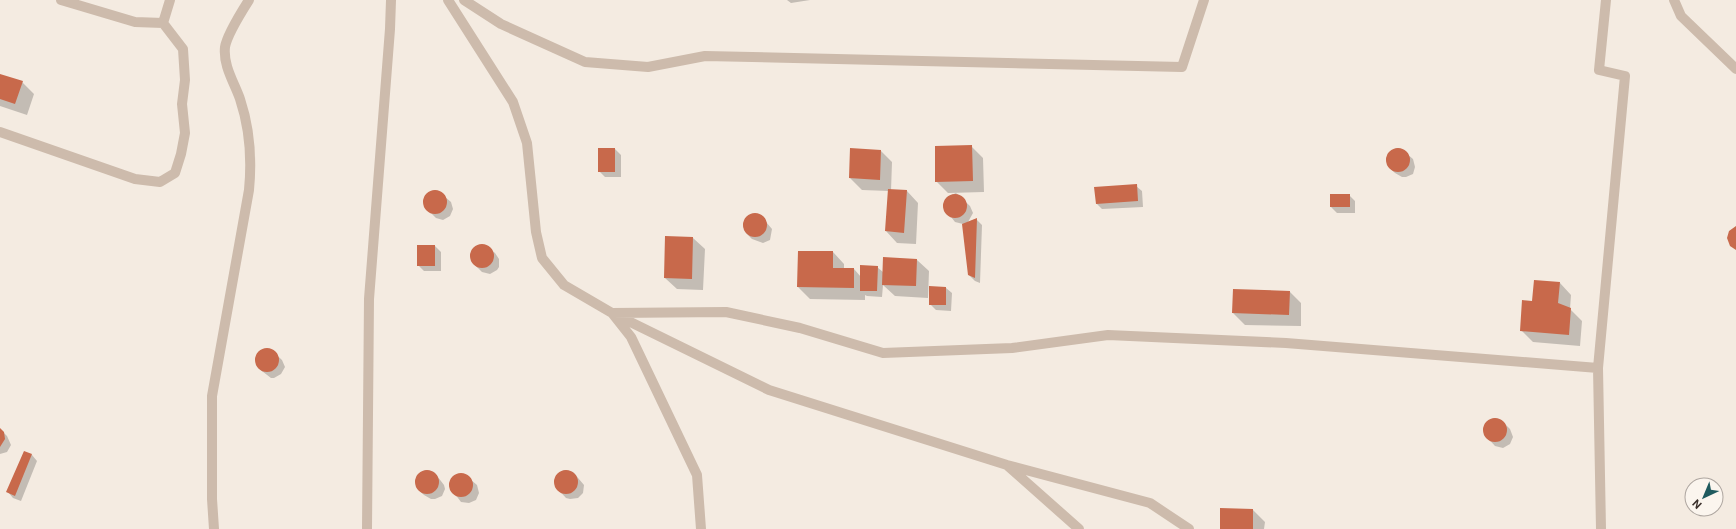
<svg xmlns="http://www.w3.org/2000/svg" width="1736" height="529" font-family="Roboto,sans-serif">
<rect width="100%" height="100%" fill="#f4ebe1"/>
<path fill="#0003" d="M787 0H810L791 3Z
M0 75 22 82 34 94 27 115 0 106Z
M971 146 983 158 984 192 948 193 936 181Z
M1397 148 1401 149 1413 159 1415 167 1413 174 1406 177H1402L1395 173 1389 167 1386 160 1388 153Z
M599 149H615L621 155V177H605L599 171Z
M881 151 892 162 891 191H907L918 203 916 244 897 243 886 231 889 191 862 190 850 178Z
M1136 186 1142 191 1143 207 1102 209 1096 203Z
M435 190 438 191 451 202 453 209 450 216 443 220 436 218 424 206 425 196 428 193Z
M956 193 970 206 973 213 968 222 976 219 982 225 980 283 975 281 969 275 963 224 955 222 943 207 947 197Z
M1349 195 1355 201V213H1337L1331 207Z
M754 214 761 216 772 229 770 240 763 243 752 239 746 233 743 226 747 217Z
M693 238 705 249 703 290 677 289 665 278Z
M478 245H485L495 253 499 259V267L497 270 490 274 482 272 476 266 470 256 472 250Z
M435 246 441 252V271H424L418 265Z
M833 252 844 264V269H854L861 277 877 267 883 272 917 260 929 271 928 298 895 296 883 285 882 297 867 296 865 295V300L810 299 798 287Z
M1560 283 1571 295 1570 309 1582 321 1580 346 1533 342 1521 330 1533 302Z
M946 288 952 293 951 311 936 310 930 304Z
M1290 292 1301 303V326L1245 325 1233 313Z
M266 349H270L282 360 285 367 281 374 274 378H271L258 368 256 357 259 351Z
M1494 418 1501 420 1510 429 1513 437 1510 444 1503 448 1495 446 1484 434 1485 424Z
M0 429 7 436 11 445 7 452 0 454Z
M24 452 32 455 37 461 21 501 13 498 8 492Z
M426 470 434 472 444 485 445 489 442 496 435 499H431L424 495 418 489 416 482 417 475Z
M565 470 573 472 584 485 583 493 578 498 570 499 566 498 555 486V479L562 471Z
M460 474H464L477 485 479 493 476 500 469 503 461 502 449 486 453 476Z
M1253 510 1265 522 1264 529H1221Z"/>
<path fill="#c8694b" d="M0 74 23 81 15 104 0 99Z
M972 145 973 181 935 182V146Z
M1386 160a12 12 0 1 1 24 0a12 12 0 1 1-24 0Z
M598 148H615V172H598Z
M850 148 881 150 880 180 849 178Z
M1137 184 1138 201 1096 204 1094 187Z
M888 189 907 190 904 233 885 231Z
M423 202a12 12 0 1 1 24 0a12 12 0 1 1-24 0Z
M943 206a12 12 0 1 1 24 0a12 12 0 1 1-24 0Z
M1330 194H1350V207H1330Z
M743 225a12 12 0 1 1 24 0a12 12 0 1 1-24 0Z
M977 218 975 278 968 275 962 224Z
M1736 226V250L1730 246 1727 238 1729 231Z
M665 236 693 237 692 279 664 278Z
M470 256a12 12 0 1 1 24 0a12 12 0 1 1-24 0Z
M417 245H435V266H417Z
M798 251H833V268H854V288L797 287Z
M883 257 917 259 916 286 882 285Z
M860 265 878 266 877 291H860Z
M1534 280 1560 282 1558 303 1571 308 1569 335 1520 331 1522 300 1532 301Z
M929 286 946 287V305H929Z
M1233 289 1290 291 1289 315 1232 313Z
M255 360a12 12 0 1 1 24 0a12 12 0 1 1-24 0Z
M1483 430a12 12 0 1 1 24 0a12 12 0 1 1-24 0Z
M0 428 4 432 5 439 0 447Z
M24 451 32 454 15 496 6 492Z
M554 482a12 12 0 1 1 24 0a12 12 0 1 1-24 0Z
M415 482a12 12 0 1 1 24 0a12 12 0 1 1-24 0Z
M449 485a12 12 0 1 1 24 0a12 12 0 1 1-24 0Z
M1220 508 1253 509V529H1220Z"/>
<g fill="none" stroke-linecap="round" stroke-linejoin="round">
<path stroke="#cdbbac" stroke-width="10" d="M61 0 135 22 163 23
M448 0 513 102 527 143 536 232 542 258 564 285 612 313 631 337 697 475 701 529
M464 0 501 24 585 62 648 67 705 56 1182 67 1204 0
M1674 0 1681 16 1736 69
M0 132 135 179 160 182 175 173 181 154 185 133 182 104 185 80 183 49 163 23 170 0
M612 313 726 312 800 328 883 353 1012 348 1108 335 1286 343 1598 368
M614 314 769 390 1007 465 1150 503 1189 529
M1008 466 1079 529
M214 529 212 499V396L249 190C252 159 250 129 240 99 234 82 223 66 225 47 227 35 242 11 249 0
M367 529 369 299 390 29 391 0
M1601 529 1598 368 1625 76 1599 70 1606 0"/>
</g>
<g transform="translate(1704 497) rotate(224)"><circle r="19" fill="#fbf5ee" stroke="#aea6a0"/>
<path d="M0-3L7 15L0 10L-7 15Z" fill="#1f5a5e"/>
<text y="-6" font-size="11" font-weight="bold" text-anchor="middle" fill="#3b302b">N</text>
</g>
</svg>
